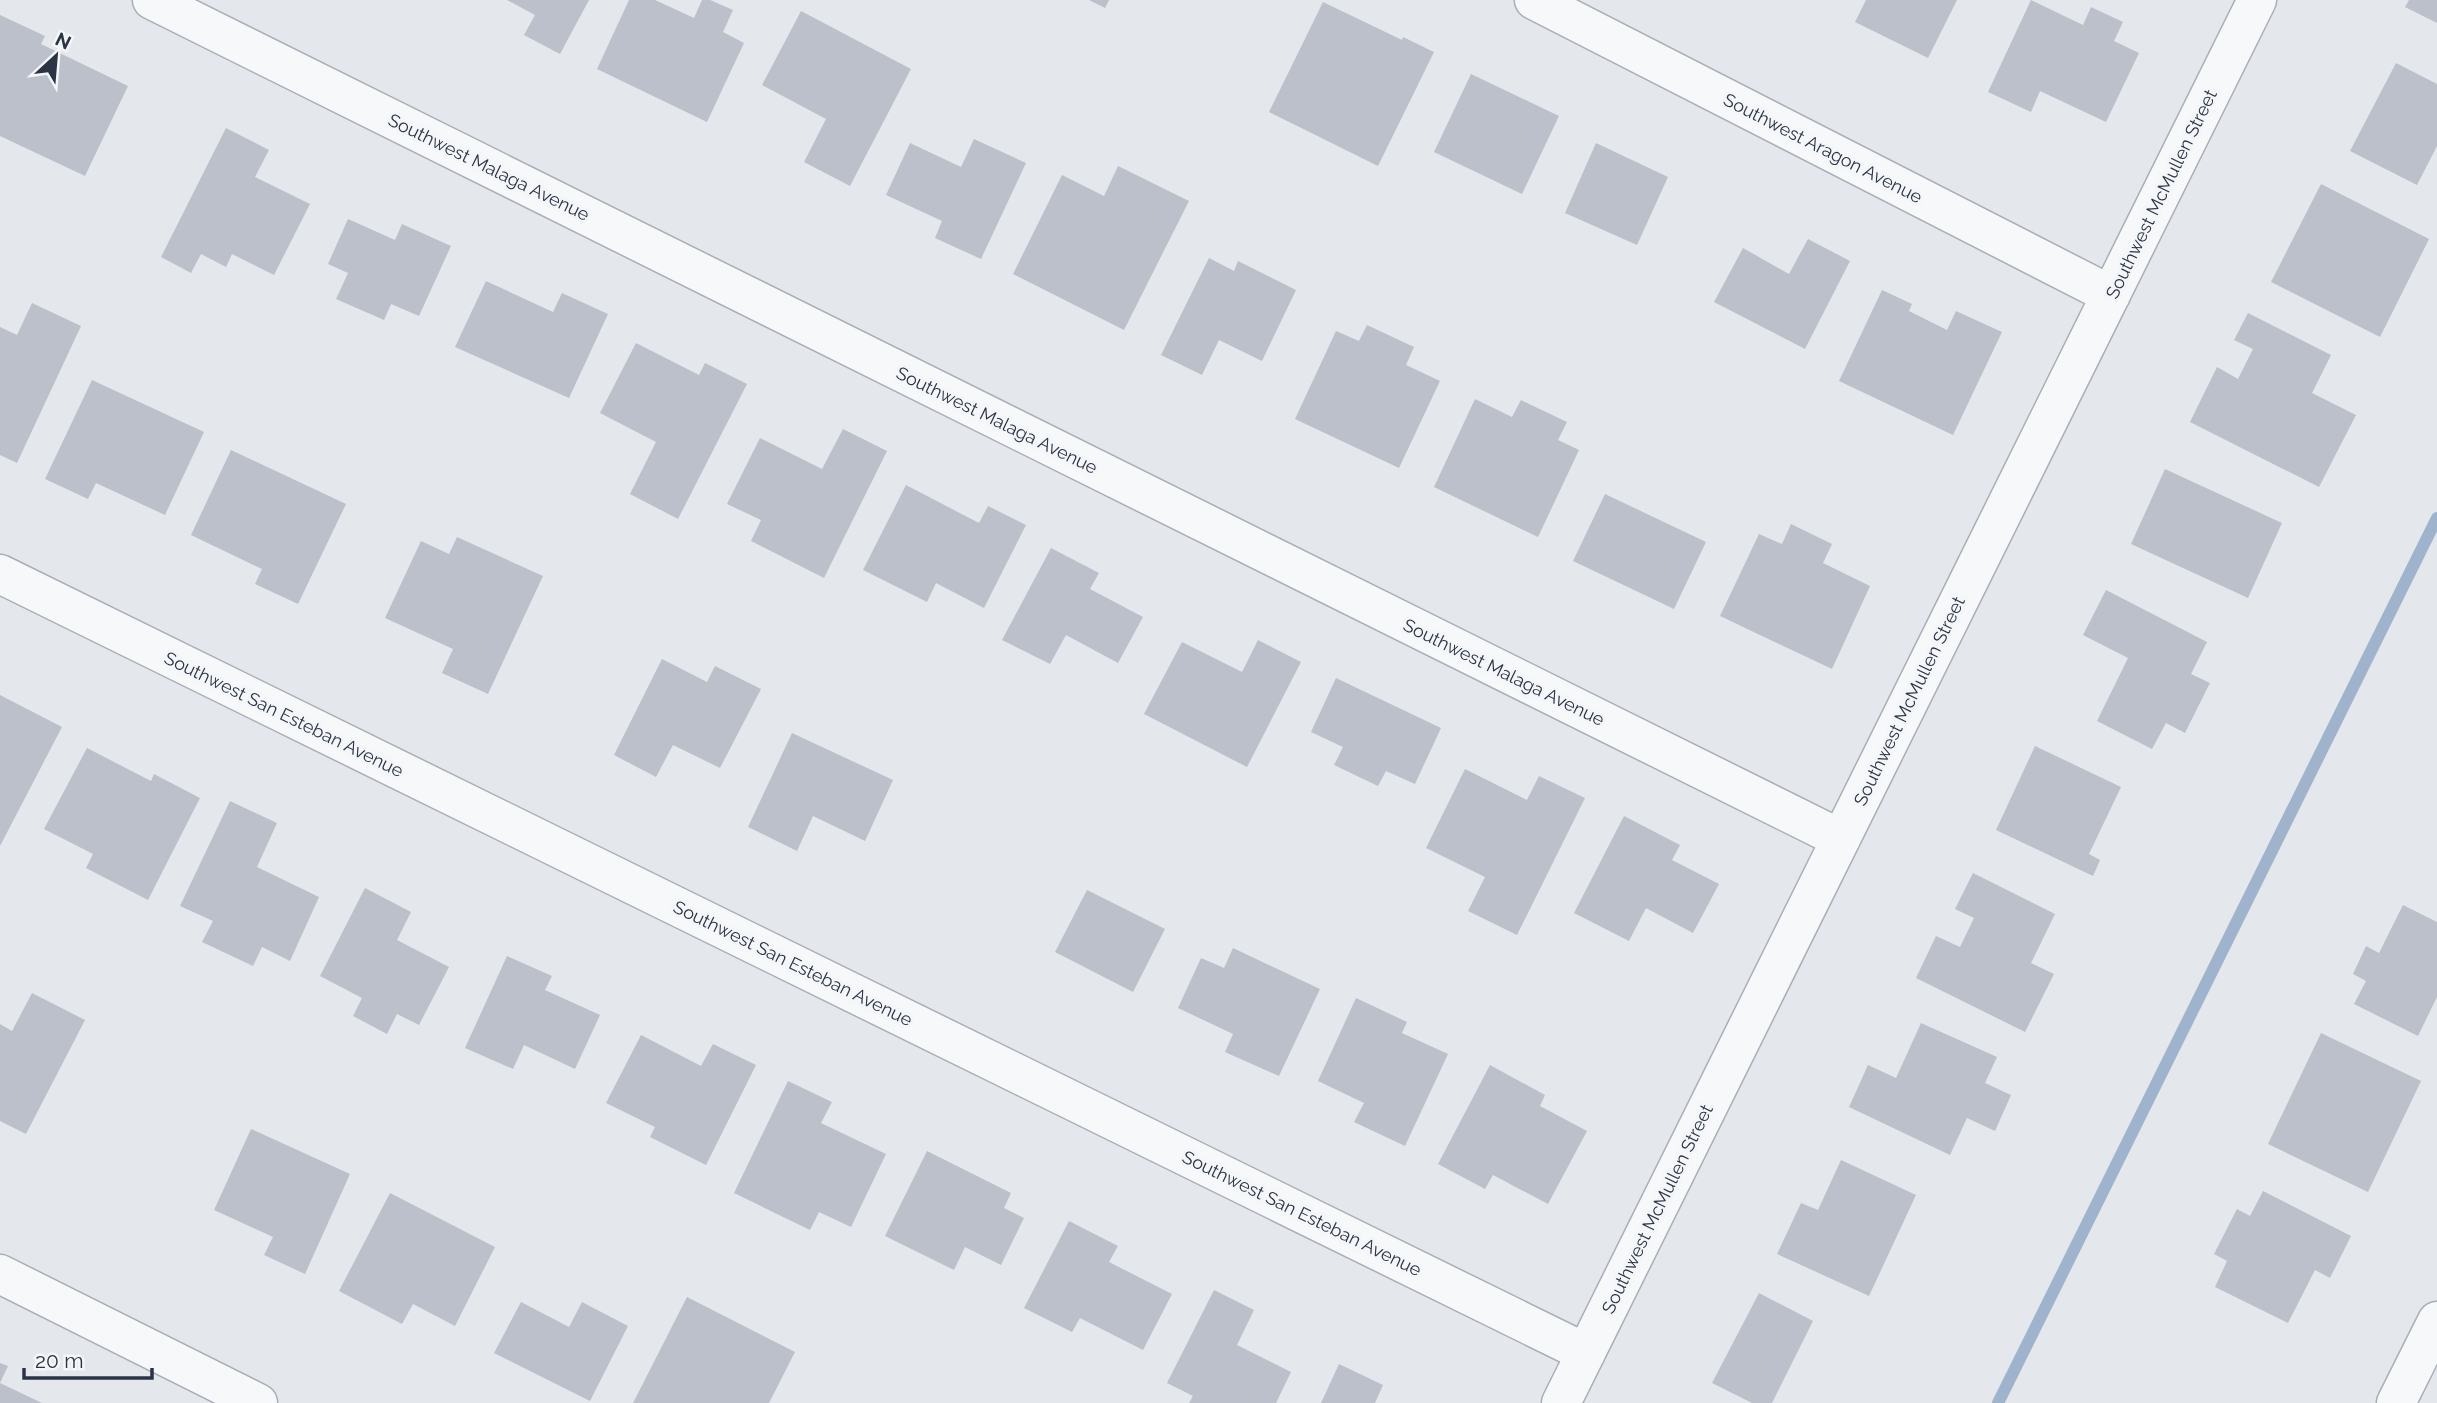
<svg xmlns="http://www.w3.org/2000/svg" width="2437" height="1403" font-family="Raleway,sans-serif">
<rect width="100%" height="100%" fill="#e4e7ec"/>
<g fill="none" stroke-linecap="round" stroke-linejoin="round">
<path stroke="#9fb4cc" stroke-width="12" d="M1998 1403 2437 518"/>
</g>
<path fill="#bbc0ca" d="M507 0H589L560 54 524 35 535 15Z
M629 0H655L694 18 702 0H710L733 10 723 32 744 43 707 122 597 69Z
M1089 0H1109L1105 8Z
M1866 0H1957L1928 58 1855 22Z
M2031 0 2083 25 2091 7 2123 22 2114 41 2139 53 2106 122 2040 91 2031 112 1988 92Z
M2409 0H2437V23L2405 7Z
M1323 2 1402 40 1403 37 1434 52 1378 166 1269 112Z
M801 11 911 69 850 186 804 162 826 119 762 85Z
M0 15 45 36 41 44 128 86 85 176 0 136Z
M2396 63 2437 84V146L2417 185 2350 151Z
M1471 74 1559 116 1522 194 1434 152Z
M226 128 269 150 255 177 310 204 274 275 232 254 226 267 201 254 191 273 161 257Z
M974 139 1026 163 981 259 935 238 942 221 886 195 910 143 961 167Z
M1596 143 1668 177 1637 245 1565 213Z
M1118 166 1189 201 1124 330 1013 274 1062 175 1104 196Z
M2321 184 2429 239 2380 337 2271 282Z
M348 219 395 240 402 224 451 246 419 316 391 304 384 320 336 299 348 273 328 264Z
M1808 239 1850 261 1805 349 1714 302 1743 248 1789 274Z
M1209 258 1234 271 1238 261 1296 290 1262 361 1219 340 1202 375 1161 355Z
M486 281 553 312 562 293 608 314 569 398 455 347Z
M1882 290 1912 304 1909 311 1947 330 1956 311 2002 332 1953 435 1839 381Z
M32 303 81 326 17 463 0 455V327L17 335Z
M2248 313 2331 355 2312 393 2356 415 2319 487 2190 422 2217 367 2238 379 2253 349 2234 340Z
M1367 325 1414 347 1406 365 1440 381 1399 468 1295 419 1336 331 1359 341Z
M636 343 699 375 705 363 747 384 678 519 630 494 656 442 600 413Z
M92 380 204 432 165 515 96 483 88 499 45 479Z
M1475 399 1512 417 1521 400 1567 422 1558 440 1579 450 1538 537 1434 487Z
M843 429 887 451 824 578 751 541 761 520 727 504 760 438 822 469Z
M231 450 346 504 298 604 255 584 262 569 191 535Z
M2165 469 2282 523 2248 598 2131 544Z
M906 485 979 523 988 506 1026 525 984 608 936 583 927 602 863 570Z
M1605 494 1706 542 1674 609 1573 561Z
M1791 524 1832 544 1823 563 1870 586 1832 669 1720 616 1759 534 1782 544Z
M457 537 543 576 488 694 442 673 453 649 385 618 421 541 449 554Z
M1051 548 1099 573 1090 589 1143 617 1118 663 1066 635 1050 664 1002 640Z
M2106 590 2207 642 2191 674 2210 683 2185 733 2166 723 2152 749 2097 721 2128 658 2083 635Z
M1258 640 1301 662 1247 767 1144 714 1182 642 1242 672Z
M662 659 707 682 715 666 761 689 720 768 673 745 656 777 614 755Z
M1336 678 1441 728 1415 784 1386 771 1378 786 1334 765 1343 747 1311 732Z
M0 695 62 727 0 846Z
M792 733 893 780 865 841 813 816 797 851 748 827Z
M2035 746 2121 787 2089 854 2100 860 2093 876 1996 830Z
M87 748 151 781 154 774 200 798 148 900 86 868 93 854 44 829Z
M1465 769 1527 800 1539 776 1585 798 1517 935 1468 911 1485 877 1426 848Z
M230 801 277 823 257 867 319 897 290 961 262 947 253 966 202 942 213 921 180 906Z
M1624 816 1680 845 1672 860 1719 884 1693 933 1646 908 1629 941 1574 913Z
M1973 873 2055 914 2031 963 2054 974 2025 1032 1916 978 1936 936 1960 947 1974 918 1955 909Z
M365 888 411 912 397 940 449 967 419 1025 397 1014 387 1034 353 1016 362 998 320 976Z
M1087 890 1165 929 1133 992 1055 952Z
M2403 905 2437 922V997L2418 1036 2354 1004 2366 981 2353 974 2366 946 2379 953Z
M1233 948 1320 989 1279 1076 1225 1052 1233 1034 1178 1008 1201 958 1224 968Z
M507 956 552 976 545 990 600 1015 575 1069 524 1045 513 1069 465 1048Z
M32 993 85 1020 26 1134 0 1121V1024L12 1031Z
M1356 998 1407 1022 1402 1033 1448 1054 1405 1146 1354 1122 1364 1103 1318 1081Z
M1921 1023 1997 1057 1985 1083 2011 1095 1995 1131 1967 1118 1950 1155 1849 1107 1868 1065 1896 1078Z
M2321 1033 2421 1081 2368 1192 2268 1144Z
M641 1035 701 1066 713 1044 756 1065 706 1165 650 1137 655 1127 606 1103Z
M1490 1065 1545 1095 1540 1106 1587 1131 1548 1204 1493 1175 1485 1189 1438 1164Z
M788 1081 832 1102 821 1123 886 1154 851 1227 819 1212 810 1230 734 1193Z
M251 1129 350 1174 305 1274 264 1255 273 1237 214 1210Z
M927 1151 1011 1193 1004 1208 1024 1218 1001 1265 965 1247 954 1270 885 1236Z
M1841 1160 1916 1195 1869 1296 1777 1254 1801 1203 1818 1210Z
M2263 1191 2351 1236 2330 1278 2315 1270 2288 1323 2215 1287 2227 1261 2214 1254 2237 1209 2250 1216Z
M390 1193 495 1247 455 1326 413 1304 402 1324 339 1291Z
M1069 1221 1118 1246 1109 1262 1172 1294 1143 1350 1080 1318 1072 1332 1024 1308Z
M1214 1290 1254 1310 1237 1345 1291 1372 1276 1403H1189L1193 1396 1167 1383Z
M1759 1293 1813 1321 1772 1403H1752L1712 1383Z
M687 1297 795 1352 769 1403H633Z
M521 1302 569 1327 582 1302 628 1326 590 1401 494 1353Z
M0 1363 8 1366 0 1383Z
M1339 1364 1383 1385 1375 1403H1321Z
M0 1383 42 1403H0Z"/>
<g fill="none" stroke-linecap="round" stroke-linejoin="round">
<defs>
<path id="street" d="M152 0 1841 839
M1534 0 2111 295
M0 574 1586 1353
M0 1274 258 1403
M1561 1403 2257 0
M2396 1403 2437 1321"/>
</defs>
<use href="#street" stroke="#a9aeb7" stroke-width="41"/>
<use href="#street" stroke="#f7f8fa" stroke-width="38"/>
</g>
<g text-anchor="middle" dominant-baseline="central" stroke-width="7" stroke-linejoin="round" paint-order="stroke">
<g font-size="18" fill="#2b3445" stroke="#f4f6f9">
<text transform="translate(1823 148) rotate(27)">Southwest Aragon Avenue</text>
<text transform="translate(489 167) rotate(26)">Southwest Malaga Avenue</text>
<text transform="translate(2161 194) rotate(-64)">Southwest McMullen Street</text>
<text transform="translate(997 420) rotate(26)">Southwest Malaga Avenue</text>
<text transform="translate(1504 672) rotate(26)">Southwest Malaga Avenue</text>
<text transform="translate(1909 701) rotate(-64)">Southwest McMullen Street</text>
<text transform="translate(284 714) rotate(26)">Southwest San Esteban Avenue</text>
<text transform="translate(793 963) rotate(26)">Southwest San Esteban Avenue</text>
<text transform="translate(1657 1209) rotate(-64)">Southwest McMullen Street</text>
<text transform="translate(1302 1213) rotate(26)">Southwest San Esteban Avenue</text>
</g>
</g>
<g transform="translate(56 56) rotate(26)" stroke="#f4f6f9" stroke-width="5" paint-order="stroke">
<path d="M0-5L12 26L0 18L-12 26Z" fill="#2b3445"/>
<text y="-10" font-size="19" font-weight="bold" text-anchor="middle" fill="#2b3445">N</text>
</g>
<path d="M24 1368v10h128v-10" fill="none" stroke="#2b3445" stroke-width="3.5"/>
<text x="35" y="1368" font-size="21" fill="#2b3445" stroke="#f4f6f9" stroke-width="5" paint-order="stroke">20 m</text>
</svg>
